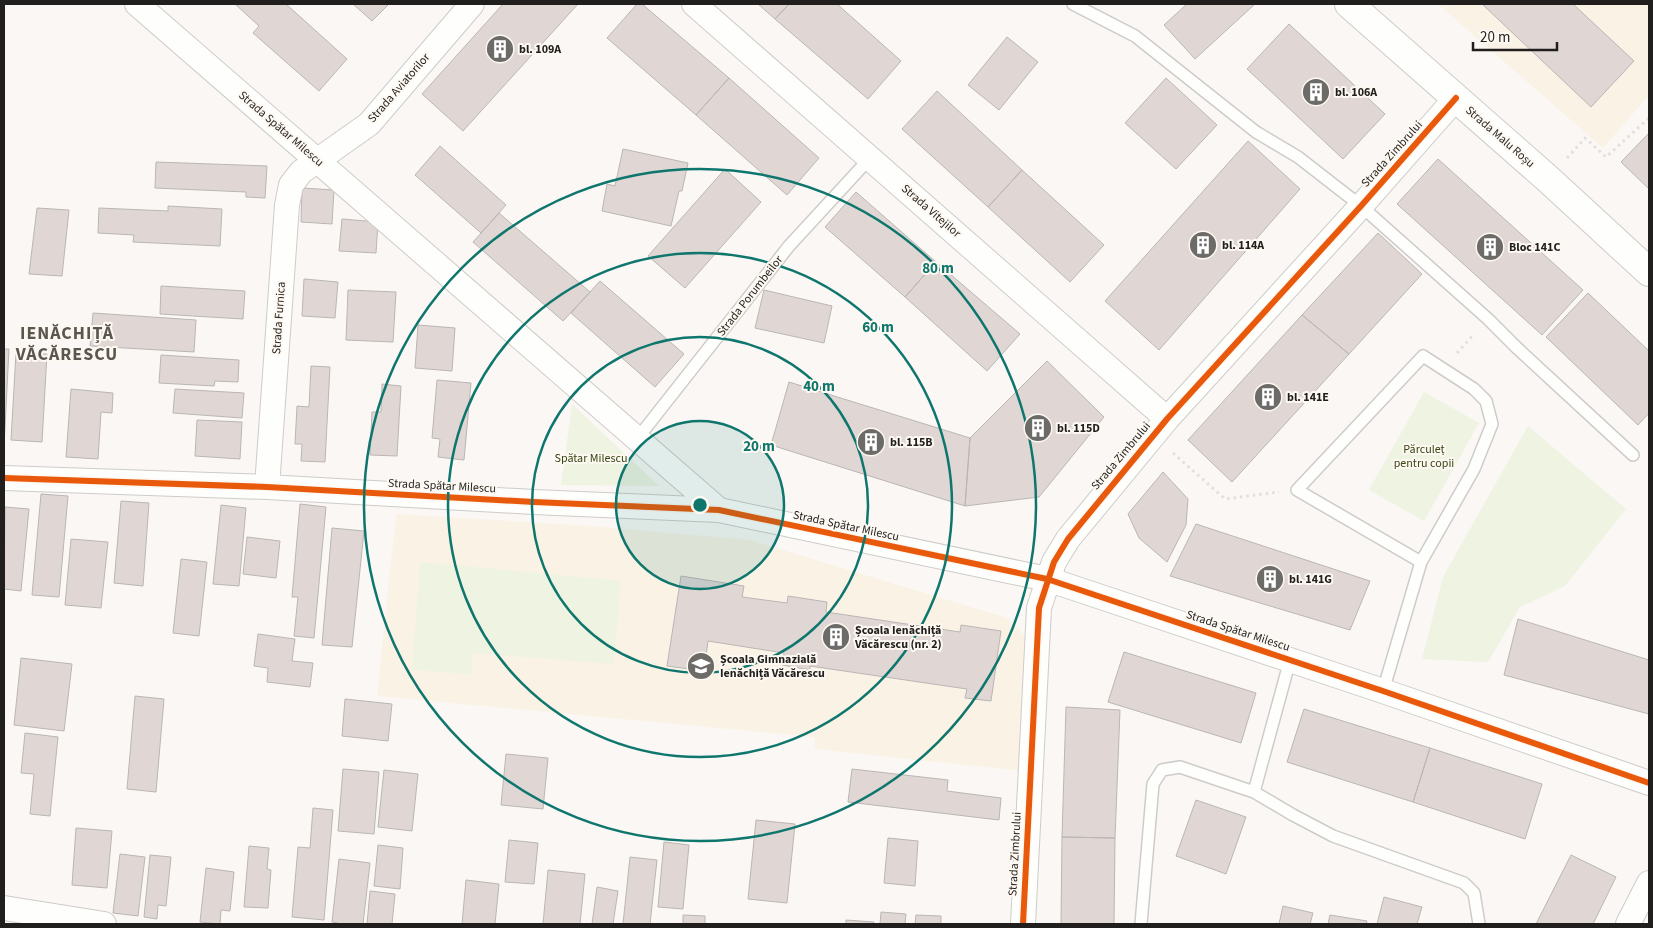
<svg xmlns="http://www.w3.org/2000/svg" width="1653" height="928" font-family="'Source Sans 3',sans-serif">
<rect width="100%" height="100%" fill="#faf7f4"/>
<path fill="#f9f2e5" d="M1438 4H1649V95L1603 148Z
M396 514 591 526 750 540 1007 618 1024 635 1022 771 815 749 814 737 377 696Z"/>
<path fill="#eef3e2" d="M1424 392 1479 423 1424 521 1369 490Z
M572 404 659 486 561 485Z
M1528 426 1626 509 1565 586 1520 607 1488 662 1422 659 1443 577Z
M420 562 621 581 614 664 473 653 471 674 412 670Z"/>
<path fill="#e0d7d5" stroke="#b9b6b4" d="M235 4H286L347 59 319 91 253 33 259 26Z
M353 4H389L372 21Z
M503 4H578L463 131 422 94Z
M637 4H642L729 78 696 115 607 38Z
M758 4H789L775 19Z
M789 4H837L901 61 868 99 775 19Z
M1187 4H1255L1195 59 1164 25Z
M1482 4H1573L1634 61 1591 107Z
M1289 24 1385 114 1343 159 1247 69Z
M1007 37 1038 62 999 110 968 85Z
M729 78 819 158 787 195 696 115Z
M1166 78 1217 125 1176 169 1125 123Z
M937 91 1022 170 988 207 902 129Z
M1649 133V189L1621 162Z
M1248 141 1300 189 1159 350 1105 301Z
M440 146 506 205 481 233 415 175Z
M623 149 688 163 682 191H679L671 226 602 211 607 184 615 186Z
M1438 159 1583 290 1542 335 1397 204Z
M156 162 267 166 265 198 246 197V192L155 188Z
M725 169 761 202 685 288 648 256Z
M1022 170 1104 245 1070 282 988 207Z
M302 188 334 190 332 224 301 222Z
M856 192 936 262 905 297 825 227Z
M168 206 222 209 220 246 133 242 134 235 98 233 99 208 168 211Z
M37 208 69 210 62 276 29 274Z
M499 213 590 292 563 321 473 242Z
M342 219 378 222 376 253 339 251Z
M1378 233 1422 274 1349 354 1302 315Z
M936 262 1020 334 987 371 905 297Z
M304 279 338 282 335 318 302 316Z
M600 281 684 354 655 387 571 313Z
M161 286 245 291 243 319 160 314Z
M348 290 396 292 393 342 346 340Z
M764 290 832 306 824 343 755 328Z
M1588 293 1649 351V413L1638 425 1546 337Z
M93 313 196 320 194 352 90 346Z
M1302 315 1349 354 1232 482 1188 440Z
M418 325 455 328 452 371 415 368Z
M4 349H9L4 447Z
M16 353 47 354 42 442 11 440Z
M161 355 239 360 238 382 215 381 214 386 159 383Z
M1047 361 1104 417 1039 497 965 506 970 438Z
M311 366 330 367 325 462 301 461 302 444H295L297 406 309 407Z
M437 380 471 383 464 460 438 457 440 439 432 438Z
M789 382 970 438 965 506 771 445Z
M382 384 401 386 397 456 370 455 372 412H381Z
M71 389 113 393 112 413 101 412 98 459 66 457Z
M175 389 244 393 242 418 173 413Z
M197 420 242 422 240 459 195 456Z
M1163 472 1188 499 1186 525 1167 562 1139 538 1128 514Z
M41 494 68 496 59 597 32 595Z
M121 501 149 503 143 586 114 583Z
M300 504 326 507 314 638 294 636 298 597H292Z
M221 505 246 508 239 586 213 584Z
M5 507 29 509 21 591 4 589Z
M1196 524 1370 581 1350 630 1170 576Z
M332 528 364 531 352 647 322 645Z
M247 537 280 541 276 578 243 574Z
M71 539 108 542 101 608 65 605Z
M181 559 207 562 199 636 173 633Z
M681 576 744 586 742 597 787 603 788 596 827 602 826 612 960 632 961 625 1001 631 991 701 965 698 967 689 810 666V670L782 665 784 653 708 641 704 671 667 666Z
M1518 619 1649 660V714L1504 675Z
M258 634 295 639 292 661 313 663 310 687 267 682 268 668 254 666Z
M1124 652 1256 693 1241 743 1108 702Z
M21 658 72 664 64 731 14 725Z
M135 696 164 699 156 792 127 789Z
M345 699 392 704 388 741 342 736Z
M1066 707 1120 710 1115 838 1062 837Z
M1304 709 1430 748 1413 802 1287 762Z
M25 733 58 737 50 816 30 814 34 774 21 773Z
M1430 748 1542 784 1525 839 1413 802Z
M506 754 548 758 543 809 501 805Z
M343 769 379 772 374 834 338 831Z
M852 769 948 780 947 791 1001 798 999 820 848 802Z
M384 770 418 774 412 831 378 827Z
M1196 800 1246 817 1226 874 1176 856Z
M313 808 333 810 324 920 292 917 298 847 310 848Z
M756 820 795 824 787 903 748 899Z
M76 828 112 831 107 888 72 885Z
M1062 837 1115 838 1114 924H1061Z
M888 838 918 841 915 886 884 883Z
M509 840 538 843 534 884 505 882Z
M664 842 689 845 683 909 658 907Z
M378 845 403 848 400 889 374 886Z
M249 846 269 848 267 869 271 870 268 908 244 907Z
M120 854 145 857 138 916 113 913Z
M150 855 171 857 166 906 158 905 157 919 144 917Z
M1571 855 1616 877 1593 924H1536Z
M630 857 657 860 650 924H623Z
M339 859 370 863 363 924H338V923L332 922Z
M206 868 234 872 230 911 221 910 220 924 200 922Z
M548 870 585 874 580 924H543Z
M466 880 499 884 495 924H462Z
M597 887 618 891 613 924H592Z
M370 891 395 894 392 924H367Z
M1384 897 1422 907 1417 924H1377Z
M1283 906 1313 913 1310 924H1276V923L1279 924Z
M881 912 906 914 905 924H880Z
M683 915 705 916V924H683Z
M916 915 941 916V924H915Z
M1330 915 1367 921 1366 924H1328Z
M846 920 874 922V924H846Z"/>
<g fill="none" stroke-linecap="round" stroke-linejoin="round">
<defs>
<path id="service" d="M1073 4 1135 36 1256 132 1298 157 1361 206 1488 319 1517 348 1633 455
M637 439 789 246 870 158
M1383 691 1421 562 1474 469 1492 424 1486 401 1474 389 1423 356 1297 490 1421 562
M1254 792 1290 660
M1141 924 1153 784 1162 770 1180 767 1254 792 1293 815 1333 836 1464 883 1474 893 1479 924"/>
<path id="minor" d="M137 4 719 510
M694 4 1167 419
M4 478 267 487 534 502 719 510 1047 579 1383 691 1649 783
M267 487 287 205 291 185 301 172 369 124 472 4
M4 908 104 924
M1023 924 1039 608 1054 562 1068 539 1167 419 1361 206 1456 98
M1628 924 1649 883"/>
<path id="secondary" d="M1349 4 1548 179 1649 272"/>
</defs>
<use href="#service" stroke="#ceccc9" stroke-width="14"/>
<use href="#minor" stroke="#ceccc9" stroke-width="26"/>
<use href="#secondary" stroke="#ceccc9" stroke-width="30"/>
<path stroke="#e1e0df" stroke-width="3" stroke-dasharray="2.5 4" stroke-linecap="butt" d="M1567 158 1585 138 1606 157 1649 118
M1457 353 1474 334
M1173 453 1225 499 1279 492"/>
<use href="#service" stroke="#fefefd" stroke-width="11"/>
<use href="#minor" stroke="#fefefd" stroke-width="24"/>
<use href="#secondary" stroke="#fefefd" stroke-width="28"/>
<defs>
<path id="cycleway" d="M4 478 267 487 534 502 719 510 1047 579 1383 691 1649 783
M1023 924 1039 608 1054 562 1068 539 1167 419 1361 206 1456 98"/>
</defs>
<use href="#cycleway" stroke="#fdf8f1" stroke-width="9"/>
<use href="#cycleway" stroke="#e8590c" stroke-width="6"/>
</g>
<circle cx="700" cy="505" r="84" fill="#0f766e" fill-opacity=".12"/>
<g fill="none" stroke="#0f766e" stroke-width="2.5">
<circle cx="700" cy="505" r="84"/>
<circle cx="700" cy="505" r="168"/>
<circle cx="700" cy="505" r="252"/>
<circle cx="700" cy="505" r="336"/>
</g>
<defs>
<symbol id="building-disc" viewBox="-11 -11 22 22"><circle r="9.5" fill="#6d6b68" stroke="#fdf8f1"/><path d="M-4-6H4V6H1V3H-1V6H-4ZM-2.5-4.3h1.7v1.8h-1.7ZM.8-4.3h1.7v1.8H.8ZM-2.5-1h1.7V.8h-1.7ZM.8-1h1.7V.8H.8Z" fill="#fff"/></symbol>
<symbol id="school-disc" viewBox="-11 -11 22 22"><circle r="9.5" fill="#6d6b68" stroke="#fdf8f1"/><path d="M0-5L7-2L0 1L-7-2ZM-4 1L0 2.5L4 1V4Q0 6-4 4Z" fill="#fff"/></symbol>
</defs>
<g fill-rule="evenodd">
<use href="#building-disc" x="484" y="33" width="32" height="32"/>
<use href="#building-disc" x="1300" y="76" width="32" height="32"/>
<use href="#building-disc" x="1187" y="229" width="32" height="32"/>
<use href="#building-disc" x="1474" y="231" width="32" height="32"/>
<use href="#building-disc" x="1252" y="381" width="32" height="32"/>
<use href="#building-disc" x="1022" y="412" width="32" height="32"/>
<use href="#building-disc" x="855" y="426" width="32" height="32"/>
<use href="#building-disc" x="1254" y="563" width="32" height="32"/>
<use href="#building-disc" x="820" y="621" width="32" height="32"/>
<use href="#school-disc" x="685" y="650" width="32" height="32"/>
</g>
<g text-anchor="middle" dominant-baseline="central" stroke-width="4" stroke-linejoin="round" paint-order="stroke">
<g font-size="12" font-weight="bold" fill="#211f1d" stroke="#fdf8f1" text-anchor="start">
<text x="519" y="49">bl. 109A</text>
<text x="1335" y="92">bl. 106A</text>
<text x="1222" y="245">bl. 114A</text>
<text x="1509" y="247">Bloc 141C</text>
<text x="1287" y="397">bl. 141E</text>
<text x="1057" y="428">bl. 115D</text>
<text x="890" y="442">bl. 115B</text>
<text x="1289" y="579">bl. 141G</text>
<text x="855" y="630">Școala Ienăchiță<tspan x="855" dy="14">Văcărescu (nr. 2)</tspan></text>
<text x="720" y="659">Școala Gimnazială<tspan x="720" dy="14">Ienăchiță Văcărescu</tspan></text>
</g>
<g font-size="12" fill="#211f1d" stroke="#fdf8f1">
<text transform="translate(399 88) rotate(-49)">Strada Aviatorilor</text>
<text transform="translate(281 129) rotate(41)">Strada Spătar Milescu</text>
<text transform="translate(1500 137) rotate(41)">Strada Malu Roșu</text>
<text transform="translate(1392 154) rotate(-48)">Strada Zimbrului</text>
<text transform="translate(931 211) rotate(41)">Strada Vitejilor</text>
<text transform="translate(750 296) rotate(-52)">Strada Porumbeilor</text>
<text transform="translate(279 318) rotate(-86)">Strada Furnica</text>
<text transform="translate(1121 456) rotate(-50)">Strada Zimbrului</text>
<text transform="translate(442 486) rotate(3)">Strada Spătar Milescu</text>
<text transform="translate(846 526) rotate(12)">Strada Spătar Milescu</text>
<text transform="translate(1238 631) rotate(18)">Strada Spătar Milescu</text>
<text transform="translate(1015 854) rotate(-87)">Strada Zimbrului</text>
</g>
<g font-size="12" fill="#384613" stroke="#fdf8f1">
<text x="1424" y="449">Părculeț<tspan x="1424" dy="14">pentru copii</tspan></text>
<text x="591" y="458">Spătar Milescu</text>
</g>
<g font-size="18" font-weight="bold" letter-spacing="1" fill="#5a5650" stroke="#fdf8f1">
<text x="67" y="333">IENĂCHIȚĂ<tspan x="67" dy="21">VĂCĂRESCU</tspan></text>
</g>
</g>
<circle cx="700" cy="505" r="8" fill="#0f766e" stroke="#fdf8f1" stroke-width="2.5"/>
<g font-size="15" text-anchor="middle" font-weight="bold" fill="#0f766e" stroke="#fdf8f1" stroke-width="4" stroke-linejoin="round" paint-order="stroke">
<text x="938" y="273">80 m</text>
<text x="878" y="332">60 m</text>
<text x="819" y="391">40 m</text>
<text x="759" y="451">20 m</text>
</g>
<rect width="1653" height="928" fill="none" stroke="#211f1d" stroke-width="10"/>
<path d="M1473 42v8h84v-8" fill="none" stroke="#211f1d" stroke-width="2.5"/>
<text x="1480" y="42" font-size="15" fill="#211f1d" stroke="#fdf8f1" stroke-width="4" paint-order="stroke">20 m</text>
</svg>
